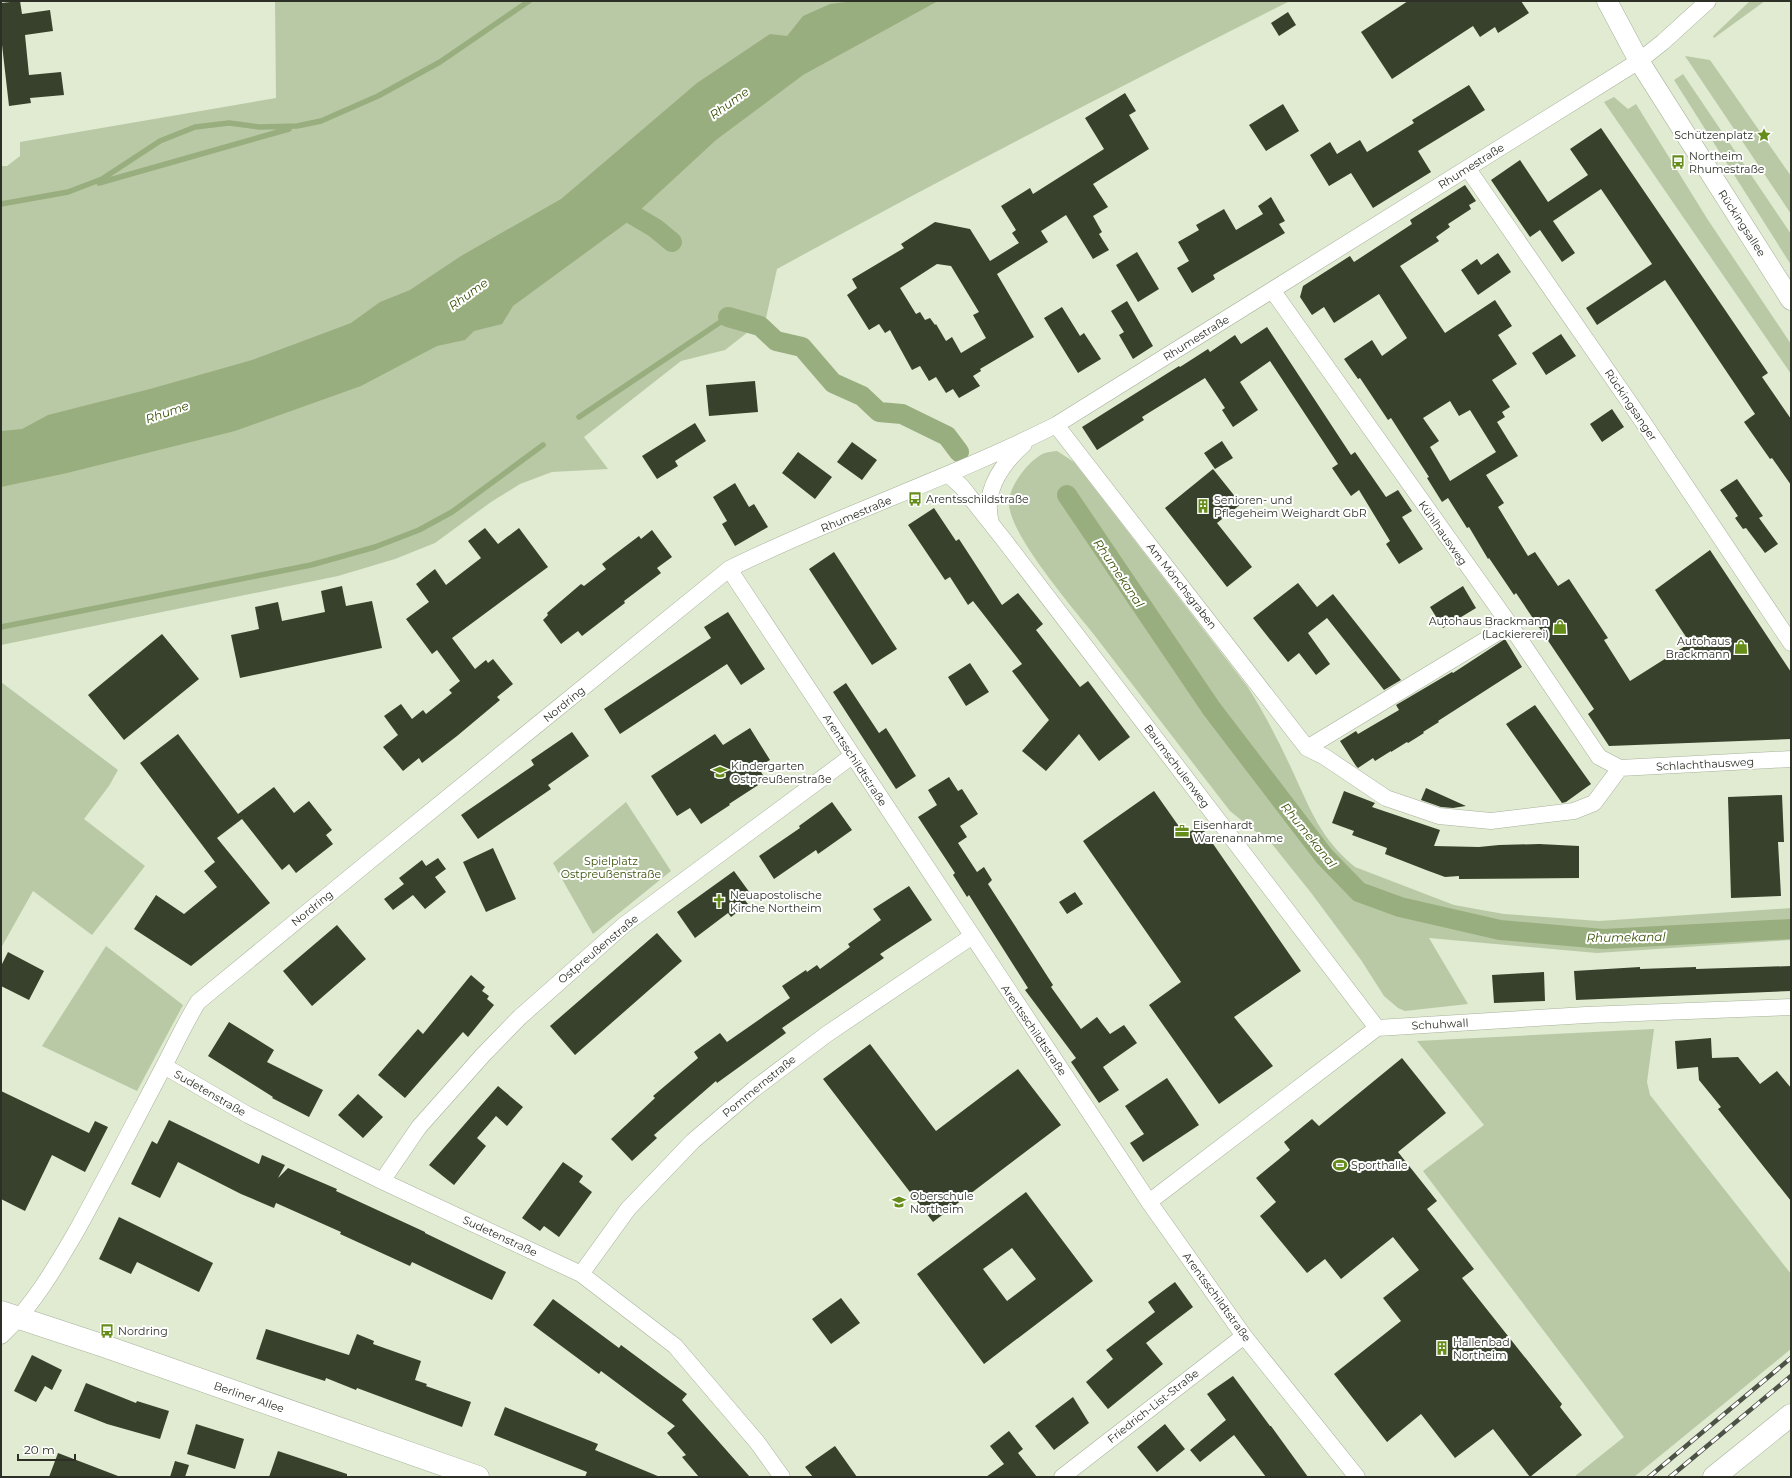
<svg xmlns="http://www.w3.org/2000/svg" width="1792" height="1478" font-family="Montserrat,sans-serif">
<rect width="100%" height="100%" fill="#e0ebd2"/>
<path fill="#b9c9a5" d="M275 1H1290C1118 88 946 176 777 269L766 318 725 350 681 361 584 437 608 469 552 472 520 484 491 502 435 543 395 559 338 576 1 645V166H7L20 156V142L276 98Z
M1750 1H1765L1714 38 1713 36Z
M1685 56 1710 60 1791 176V214Z
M1683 74 1791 234V265L1674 80Z
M1614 97 1628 109 1636 104 1708 220 1791 344V374L1604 102Z
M1057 451 1074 462 1247 686C1265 714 1279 742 1293 772 1311 811 1321 839 1355 867L1454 905 1504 914 1599 921 1791 908V940L1597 953 1429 938 1468 1004 1405 1011 1398 1008 1384 996 1361 960 1312 894 1268 839 1256 832 1230 811C1185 753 1140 694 1095 636 1073 608 1012 538 1009 505 1007 488 1030 458 1045 453 1049 452 1054 451 1057 451Z
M1 682 118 770 109 786 84 819 145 866 92 935 33 891 1 948Z
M626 802 671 871 593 934 553 863Z
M106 946 183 1005 137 1091 42 1046Z
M1654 1029 1647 1082 1650 1095 1791 1274V1349L1634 1477H1574L1624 1437 1423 1171 1484 1125 1417 1041Z"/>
<path fill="#99ae7e" d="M854 1H938L803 75 716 140 625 224 513 306 502 324 474 331 465 340 437 346 361 386 235 431 67 473 1 487V431L22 429 48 415 150 389 252 360 351 323 380 302 410 290 461 256 561 199 697 83 770 34 787 36 803 16 830 4Z"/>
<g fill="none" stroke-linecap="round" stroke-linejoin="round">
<path stroke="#99ae7e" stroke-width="5.5" d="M99 183 289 129
M1 204 68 192 102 179 160 141 195 127 229 123 259 127 297 126 321 121 378 96 440 62 529 1
M579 417 728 317
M1 627 311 565 375 547 419 530 452 512 543 445"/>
<path stroke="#99ae7e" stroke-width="20" d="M609 204 616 205 655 228 672 242
M728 317 760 326 776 341 802 347 833 383 862 396 879 412 902 414 947 436 959 452
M1067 495 1211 708 1324 856 1359 892 1400 907 1500 930 1603 939 1791 929"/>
</g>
<path fill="#38412c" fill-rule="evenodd" d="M20 1 22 14 50 10 53 31 25 35 29 75 61 72 64 95 30 98 31 103 9 106 1 36V3Z
M1408 1H1521L1529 13 1498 33 1495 27 1480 37 1473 26 1392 79 1361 32Z
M1288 12 1296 25 1279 36 1271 23Z
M1469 85 1485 110 1418 151 1431 172 1373 208 1351 173 1329 186 1310 155 1330 142 1337 154 1360 140 1367 152 1414 123 1412 120Z
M1125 93 1136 111 1129 115 1149 149 1093 184 1108 207 1093 216 1102 232 1099 234 1109 250 1093 259 1066 215 1041 231 1048 242 997 274 1034 337 980 369 981 371 973 376 980 386 959 398 953 389 946 393 936 377 929 381 920 366 912 370 890 330 885 333 879 324 869 330 847 295 857 288 852 279 904 248 901 244 935 222 970 229 990 261 1019 243 1012 233 1016 230 1001 206 1030 188 1033 194 1104 149 1085 118ZM937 264 951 266 979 312 973 315 986 338 961 353 952 337 946 341 936 324 935 325 930 318 925 320 920 312 916 314 900 288Z
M1283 104 1299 131 1266 151 1249 125Z
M1601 128 1768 373 1762 377 1791 419V485L1772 458 1770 459 1744 422 1755 414 1665 280 1597 325 1586 308 1652 264 1601 189 1553 221 1575 253 1562 262 1540 230 1530 237 1491 180 1520 160 1548 202 1588 175 1570 149Z
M1465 185 1476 201 1469 205 1471 209 1448 224 1450 227 1436 237 1439 241 1400 266 1445 333 1495 300 1512 326 1498 335 1517 364 1492 380 1510 407 1502 412 1505 417 1497 422 1518 456 1486 475 1504 503 1498 507 1528 556 1535 552 1558 586 1569 579 1608 638 1604 640 1630 681 1690 643 1655 590 1710 550 1791 672V739L1609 746 1588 714 1594 709 1516 593 1514 595 1489 558 1488 559 1469 527 1467 528 1448 498 1442 502 1427 478 1429 477 1391 418 1388 420 1360 378 1358 379 1344 359 1372 340 1382 356 1407 338 1379 294 1334 323 1324 307 1312 315 1300 297 1303 286 1350 256 1354 262 1412 224 1410 220ZM1450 401 1459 416 1470 410 1496 452 1450 481 1430 447 1439 441 1423 418Z
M1271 197 1285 221 1279 224 1285 233 1213 275 1215 279 1192 293 1177 268 1189 261 1178 242 1199 230 1196 225 1224 209 1236 230 1263 214 1258 206Z
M1137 252 1159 289 1138 302 1116 265Z
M1498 253 1511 272 1478 295 1461 270 1477 259 1481 265Z
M1127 301 1153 346 1133 359 1119 335 1124 332 1111 311Z
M1062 307 1080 336 1084 333 1101 359 1078 373 1044 318Z
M1267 327 1351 455 1355 452 1386 497 1398 490 1412 511 1402 517 1423 549 1399 564 1386 544 1390 541 1359 490 1351 496 1332 468 1338 464 1270 361 1240 382 1258 410 1233 427 1222 410 1225 408 1205 378 1142 417 1144 420 1097 450 1082 427 1179 366 1180 367 1208 349 1210 352 1235 335 1241 344Z
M1561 334 1576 356 1546 375 1532 353Z
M755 381 758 412 709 416 706 385Z
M1612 409 1624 427 1602 442 1590 424Z
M695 423 706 441 675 461 678 466 657 479 642 456Z
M1222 441 1233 458 1215 469 1204 453Z
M852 442 877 460 862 480 837 462Z
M798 452 832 477 815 499 782 473Z
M1213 469 1241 504 1217 523 1252 567 1227 587 1165 508Z
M1737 479 1763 516 1759 518 1778 544 1765 553 1746 528 1743 529 1735 518 1738 516 1720 490Z
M735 483 749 507 754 504 768 527 735 546 722 524 727 521 713 497Z
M934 508 956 541 959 539 1002 605 1018 593 1043 624 1036 630 1080 687 1088 681 1130 737 1099 761 1079 734 1046 771 1022 751 1049 720 1012 671 1022 664 973 601 968 605 950 577 945 580 908 525Z
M485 528 498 544 519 528 548 567 452 638 475 669 486 660 488 663 493 659 513 684 497 697 500 700 457 736 422 763 419 758 403 771 383 747 398 735 384 716 401 704 412 719 423 710 426 714 452 693 449 690 460 681 437 650 432 654 406 619 429 602 416 584 435 569 446 585 481 558 468 541Z
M652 530 672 557 657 568 661 573 624 601 625 603 582 636 578 631 561 644 543 620 548 615 547 613 581 584 584 586 606 569 602 564 639 536 641 539Z
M834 552 897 649 872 665 809 569Z
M1298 583 1317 607 1333 594 1401 680 1384 690 1327 618 1308 633 1330 664 1316 675 1299 653 1288 662 1253 618Z
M342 586 346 606 372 601 382 648 240 678 231 635 259 629 255 607 278 602 282 621 325 612 321 591Z
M1463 586 1476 608 1443 628 1430 607Z
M728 612 765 669 741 685 727 664 620 734 604 709 711 638 704 627Z
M162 634 199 679 124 740 88 695Z
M1505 639 1522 667 1438 721 1439 722 1423 732 1424 733 1408 743 1407 742 1391 752V751L1375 761 1373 758 1358 768 1356 766 1340 741 1356 731 1358 734 1399 710 1396 705 1452 672 1453 673Z
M970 663 989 692 966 706 948 677Z
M846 683 879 733 886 728 916 776 896 789 833 692Z
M1535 705 1591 784 1566 802 1562 803 1506 724Z
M750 728 770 760 758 767 766 780 729 804 730 805 701 824 690 808 677 816 651 776 715 734 723 745Z
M572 732 589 756 548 785 551 789 478 839 461 815 534 765 531 760Z
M178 734 238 814 274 787 294 813 309 801 332 830 326 835 333 844 296 873 289 864 282 870 242 819 217 838 270 903 191 966 134 929 156 895 184 914 217 887 204 871 215 862 140 763Z
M949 777 958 791 962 789 978 814 960 826 967 837 958 843 977 872 984 867 992 880 988 884 1053 985 1051 987 1081 1029 1097 1017 1110 1034 1124 1025 1137 1043 1103 1067 1119 1090 1099 1103 1071 1062 1076 1058 1025 990 1028 988 969 895 967 897 953 875 955 873 918 817 937 805 928 790Z
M1426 788 1466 806 1453 808 1441 807 1421 800Z
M1154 791 1185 835 1200 825 1301 971 1234 1017 1273 1066 1219 1104 1149 1005 1181 982 1083 841Z
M1344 791 1375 803 1372 807 1440 830 1434 846 1479 847 1499 845 1539 844 1579 846V878L1459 879V876L1445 877 1426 870 1385 854 1387 848 1352 835 1354 831 1332 823Z
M1782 795 1784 842H1778L1781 896 1731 898 1728 797Z
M832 802 852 830 818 854 816 850 774 879 759 856 800 828 799 826Z
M493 848 516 899 486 912 463 862Z
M438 858 446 869 435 877 446 892 425 909 413 895 393 910 384 899 404 884 399 878 422 860 426 866Z
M734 871 750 893 743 898 748 904 731 917 728 913 695 938 677 912Z
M909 886 932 920 880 954 884 958 782 1028 786 1033 717 1083 716 1081 654 1135 657 1138 632 1161 611 1139 655 1098 653 1096 698 1058 694 1052 720 1033 727 1042 790 998 782 986 806 970 807 972 817 965 820 969 850 947 848 944 881 920 873 909Z
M1075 892 1083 904 1067 914 1059 902Z
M337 925 366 959 312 1006 283 971Z
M657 933 682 961 575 1055 550 1026Z
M8 952 44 971 29 1000 1 986V966Z
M1791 966V991L1576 1000 1574 971 1640 967V969L1696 967V969Z
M1544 972 1545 1001 1494 1003 1492 975Z
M471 975 485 987 482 991 489 996 487 999 494 1005 468 1037 463 1032 405 1098 378 1075 418 1029 423 1034Z
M229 1022 274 1050 267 1062 323 1090 309 1117 272 1098 273 1097 208 1056Z
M1711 1038 1712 1058 1738 1057 1760 1084 1777 1071 1791 1088V1201L1718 1109 1721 1107 1699 1080 1698 1067 1677 1069 1675 1041Z
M870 1044 936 1131 1018 1069 1061 1125 933 1222 823 1079Z
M1402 1058 1446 1113 1398 1152 1437 1201 1427 1209 1474 1269 1462 1278 1562 1404 1560 1407 1582 1435 1530 1477 1493 1429 1455 1458 1421 1414 1387 1442 1334 1374 1401 1321 1383 1298 1419 1270 1393 1237 1341 1279 1325 1259 1307 1273 1260 1216 1276 1202 1256 1178 1290 1150 1284 1142 1312 1119 1319 1126Z
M1167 1078 1199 1125 1143 1162 1130 1143 1144 1134 1125 1106Z
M498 1086 523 1107 507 1126 496 1116 477 1138 486 1146 454 1185 429 1165Z
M1 1091 89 1133 95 1121 108 1127 85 1172 52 1155 25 1211 1 1199Z
M358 1094 383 1117 363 1138 338 1115Z
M169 1120 259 1164 262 1155 285 1165 278 1178 288 1168 337 1189 336 1191 425 1232V1233L506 1272 492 1300 412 1262 410 1266 340 1234 341 1232 276 1203 274 1208 241 1194 178 1162 160 1198 131 1184 152 1141 157 1144Z
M563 1162 583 1176 579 1182 592 1192 559 1237 544 1226 540 1231 522 1218Z
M1026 1192 1093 1281 984 1364 917 1274ZM1012 1248 1036 1279 1007 1301 983 1269Z
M119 1217 213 1263 199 1292 137 1262 131 1274 99 1259Z
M1175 1282 1193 1307 1146 1343 1163 1364 1108 1409 1086 1382 1113 1359 1106 1350 1155 1312 1148 1302Z
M841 1298 860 1323 831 1344 812 1319Z
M553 1299 619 1348 621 1345 687 1394 682 1400 750 1477H699L682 1457 686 1455 667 1433 675 1426 601 1371 599 1374 533 1325Z
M266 1329 349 1355 357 1334 374 1341 373 1344 421 1361 415 1380 427 1384 426 1386 471 1402 462 1427 357 1388 356 1390 326 1378 325 1381 256 1359Z
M32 1355 62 1370 52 1390 45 1386 36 1402 14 1391Z
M1233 1376 1270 1426H1271L1308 1477H1266L1234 1435 1200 1462 1190 1450 1226 1420 1207 1394Z
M86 1383 136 1403 137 1401 169 1411 160 1439 107 1424 74 1411Z
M1073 1397 1089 1423 1054 1450 1035 1426Z
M505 1407 598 1444 595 1450 660 1477H585L587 1472 494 1435Z
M196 1424 244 1439 235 1469 187 1454Z
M1165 1424 1185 1449 1157 1472 1137 1447Z
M1009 1431 1023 1449 1018 1453 1037 1477H986L1004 1464 990 1446Z
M835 1446 857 1477H813L805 1467Z
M278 1451 347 1474V1477H269Z
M58 1453 118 1476V1477H49Z
M175 1461 189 1465 185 1477H170Z"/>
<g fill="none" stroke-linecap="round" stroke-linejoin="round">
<defs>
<path id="minor" d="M1468 169 1643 422 1791 643
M1272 290 1510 625 1599 757 1620 768
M1056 425 1307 748 1325 757 1386 798 1439 816 1491 821 1574 811 1594 803 1620 768
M949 475 962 487 1004 540 1377 1028
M991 523C982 491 1002 464 1024 444
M729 569 1149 1202 1244 1336 1357 1477
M1307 748 1510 625
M1620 768 1791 759
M164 1066 248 1115 382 1181 581 1274 675 1346 757 1442 782 1477
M382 1181 419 1127 483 1055 520 1017 624 925 852 756
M1149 1202 1377 1028 1586 1015 1791 1007
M581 1274 628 1209 693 1141 754 1089 827 1034 971 937
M1 1336C33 1306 55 1268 77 1230 107 1176 135 1121 164 1066 175 1045 185 1023 198 1002L372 859 729 569C836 516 950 478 1056 425L1639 61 1663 42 1708 1
M1062 1477 1244 1336"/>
<path id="tertiary" d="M1607 1 1639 61 1791 300"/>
<path id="secondary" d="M1 1312 104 1346 478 1477
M1714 1477 1791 1415"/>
</defs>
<use href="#minor" stroke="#a6b19a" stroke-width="17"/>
<use href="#tertiary" stroke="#a6b19a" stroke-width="21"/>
<use href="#secondary" stroke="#a6b19a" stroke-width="23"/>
<use href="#minor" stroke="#fff" stroke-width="16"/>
<use href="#tertiary" stroke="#fff" stroke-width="20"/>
<use href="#secondary" stroke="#fff" stroke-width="22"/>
<defs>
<path id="rail" d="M1649 1477 1791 1358
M1670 1477 1791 1376"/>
</defs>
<use href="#rail" stroke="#4d5246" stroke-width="4.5"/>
<use href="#rail" stroke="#fff" stroke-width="3" stroke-dasharray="9" stroke-linecap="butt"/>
</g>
<defs>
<symbol id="sight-bare" viewBox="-9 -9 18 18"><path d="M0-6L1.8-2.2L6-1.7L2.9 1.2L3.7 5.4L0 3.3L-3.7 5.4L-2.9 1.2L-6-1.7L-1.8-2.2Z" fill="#668d19" stroke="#fff" stroke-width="2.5" paint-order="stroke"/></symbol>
<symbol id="bus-bare" viewBox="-9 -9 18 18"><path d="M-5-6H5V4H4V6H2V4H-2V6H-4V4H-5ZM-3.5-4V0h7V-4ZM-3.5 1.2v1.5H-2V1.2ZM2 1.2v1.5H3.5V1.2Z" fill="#668d19" stroke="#fff" stroke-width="2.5" paint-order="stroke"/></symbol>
<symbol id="building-bare" viewBox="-9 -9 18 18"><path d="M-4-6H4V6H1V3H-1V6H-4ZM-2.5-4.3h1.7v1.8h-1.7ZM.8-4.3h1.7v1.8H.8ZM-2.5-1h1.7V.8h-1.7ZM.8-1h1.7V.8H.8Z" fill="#668d19" stroke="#fff" stroke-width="2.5" paint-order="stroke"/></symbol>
<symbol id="shop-bare" viewBox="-9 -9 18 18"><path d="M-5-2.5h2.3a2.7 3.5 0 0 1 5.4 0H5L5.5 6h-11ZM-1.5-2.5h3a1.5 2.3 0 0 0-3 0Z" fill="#668d19" stroke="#fff" stroke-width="2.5" paint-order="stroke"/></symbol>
<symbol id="school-bare" viewBox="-9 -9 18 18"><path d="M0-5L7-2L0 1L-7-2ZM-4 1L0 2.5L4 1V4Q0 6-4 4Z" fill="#668d19" stroke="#fff" stroke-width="2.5" paint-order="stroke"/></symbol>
<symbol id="office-bare" viewBox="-9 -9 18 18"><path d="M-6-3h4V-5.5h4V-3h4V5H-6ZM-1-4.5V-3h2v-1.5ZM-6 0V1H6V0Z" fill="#668d19" stroke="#fff" stroke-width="2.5" paint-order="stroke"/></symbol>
<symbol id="church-bare" viewBox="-9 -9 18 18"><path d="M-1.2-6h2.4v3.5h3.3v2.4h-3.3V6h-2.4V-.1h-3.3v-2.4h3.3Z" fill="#668d19" stroke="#fff" stroke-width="2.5" paint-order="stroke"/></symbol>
<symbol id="stadium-bare" viewBox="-9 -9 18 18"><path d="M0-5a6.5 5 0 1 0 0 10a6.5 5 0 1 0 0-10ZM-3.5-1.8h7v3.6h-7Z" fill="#668d19" stroke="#fff" stroke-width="2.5" paint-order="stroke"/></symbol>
</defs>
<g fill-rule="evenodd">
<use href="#sight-bare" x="1754" y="125" width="20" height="20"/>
<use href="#bus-bare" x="1668" y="152" width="20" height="20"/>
<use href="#bus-bare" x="905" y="489" width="20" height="20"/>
<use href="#building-bare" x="1193" y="496" width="20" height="20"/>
<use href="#shop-bare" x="1550" y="617" width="20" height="20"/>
<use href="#shop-bare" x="1731" y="637" width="20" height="20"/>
<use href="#school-bare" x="710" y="762" width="20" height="20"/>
<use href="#office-bare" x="1172" y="821" width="20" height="20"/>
<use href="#church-bare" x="709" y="891" width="20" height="20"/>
<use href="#stadium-bare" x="1330" y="1155" width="20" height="20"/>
<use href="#school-bare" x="889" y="1192" width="20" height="20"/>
<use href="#bus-bare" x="97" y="1321" width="20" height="20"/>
<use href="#building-bare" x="1432" y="1338" width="20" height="20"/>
</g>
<g text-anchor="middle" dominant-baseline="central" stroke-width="4" stroke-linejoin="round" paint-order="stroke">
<g font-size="11" fill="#2c3027" stroke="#fff" text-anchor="start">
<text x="1753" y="135" text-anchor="end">Schützenplatz</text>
<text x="1689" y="156">Northeim<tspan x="1689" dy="13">Rhumestraße</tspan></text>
<text x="926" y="499">Arentsschildstraße</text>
<text x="1214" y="500">Senioren- und<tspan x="1214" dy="13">Pflegeheim Weighardt GbR</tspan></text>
<text x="1549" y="621" text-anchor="end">Autohaus Brackmann<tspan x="1549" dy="13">(Lackiererei)</tspan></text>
<text x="1730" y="641" text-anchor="end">Autohaus<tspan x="1730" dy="13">Brackmann</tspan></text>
<text x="731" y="766">Kindergarten<tspan x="731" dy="13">Ostpreußenstraße</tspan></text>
<text x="1193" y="825">Eisenhardt<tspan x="1193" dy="13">Warenannahme</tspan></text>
<text x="730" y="895">Neuapostolische<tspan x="730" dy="13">Kirche Northeim</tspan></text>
<text x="1351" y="1165">Sporthalle</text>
<text x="910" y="1196">Oberschule<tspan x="910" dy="13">Northeim</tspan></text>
<text x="118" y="1331">Nordring</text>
<text x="1453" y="1342">Hallenbad<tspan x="1453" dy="13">Northeim</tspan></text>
</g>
<g font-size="11" fill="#2c3027" stroke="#fff">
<text transform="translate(1471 166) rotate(-32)">Rhumestraße</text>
<text transform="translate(1742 223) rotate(57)">Rückingsallee</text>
<text transform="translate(1196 338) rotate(-32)">Rhumestraße</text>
<text transform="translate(1631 405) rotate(56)">Rückingsanger</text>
<text transform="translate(856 514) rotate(-23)">Rhumestraße</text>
<text transform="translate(1443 533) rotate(55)">Kühlhausweg</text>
<text transform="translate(1182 586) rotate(52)">Am Mönchsgraben</text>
<text transform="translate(564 704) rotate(-39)">Nordring</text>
<text transform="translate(855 760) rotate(57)">Arentsschildtstraße</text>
<text transform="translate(1705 764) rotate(-3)">Schlachthausweg</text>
<text transform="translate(1177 766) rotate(53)">Baumschulenweg</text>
<text transform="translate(312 908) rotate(-39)">Nordring</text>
<text transform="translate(598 949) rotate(-40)">Ostpreußenstraße</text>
<text transform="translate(1440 1024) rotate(-3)">Schuhwall</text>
<text transform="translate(1034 1030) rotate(56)">Arentsschildtstraße</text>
<text transform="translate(759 1086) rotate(-39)">Pommernstraße</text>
<text transform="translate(210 1093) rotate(30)">Sudetenstraße</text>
<text transform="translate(500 1236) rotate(25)">Sudetenstraße</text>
<text transform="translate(1217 1297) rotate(54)">Arentsschildtstraße</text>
<text transform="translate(249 1397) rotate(19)">Berliner Allee</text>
<text transform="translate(1153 1406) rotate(-38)">Friedrich-List-Straße</text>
</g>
<g font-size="11" fill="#395106" stroke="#fff">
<text x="611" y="861">Spielplatz<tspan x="611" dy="13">Ostpreußenstraße</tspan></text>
</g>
<g font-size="12" font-style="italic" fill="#385004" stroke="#fff">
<text transform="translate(729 103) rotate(-36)">Rhume</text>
<text transform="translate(468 294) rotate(-36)">Rhume</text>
<text transform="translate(167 412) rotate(-19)">Rhume</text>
<text transform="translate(1119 573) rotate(56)">Rhumekanal</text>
<text transform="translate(1309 835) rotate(51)">Rhumekanal</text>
<text transform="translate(1626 937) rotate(-1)">Rhumekanal</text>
</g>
</g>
<rect width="1792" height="1478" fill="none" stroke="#2c3027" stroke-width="4"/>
<path d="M18 1454v6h57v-6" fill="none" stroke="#2c3027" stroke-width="2"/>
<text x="24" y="1454" font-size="12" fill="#2c3027" stroke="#ffffff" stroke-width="3" paint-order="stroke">20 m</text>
</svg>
